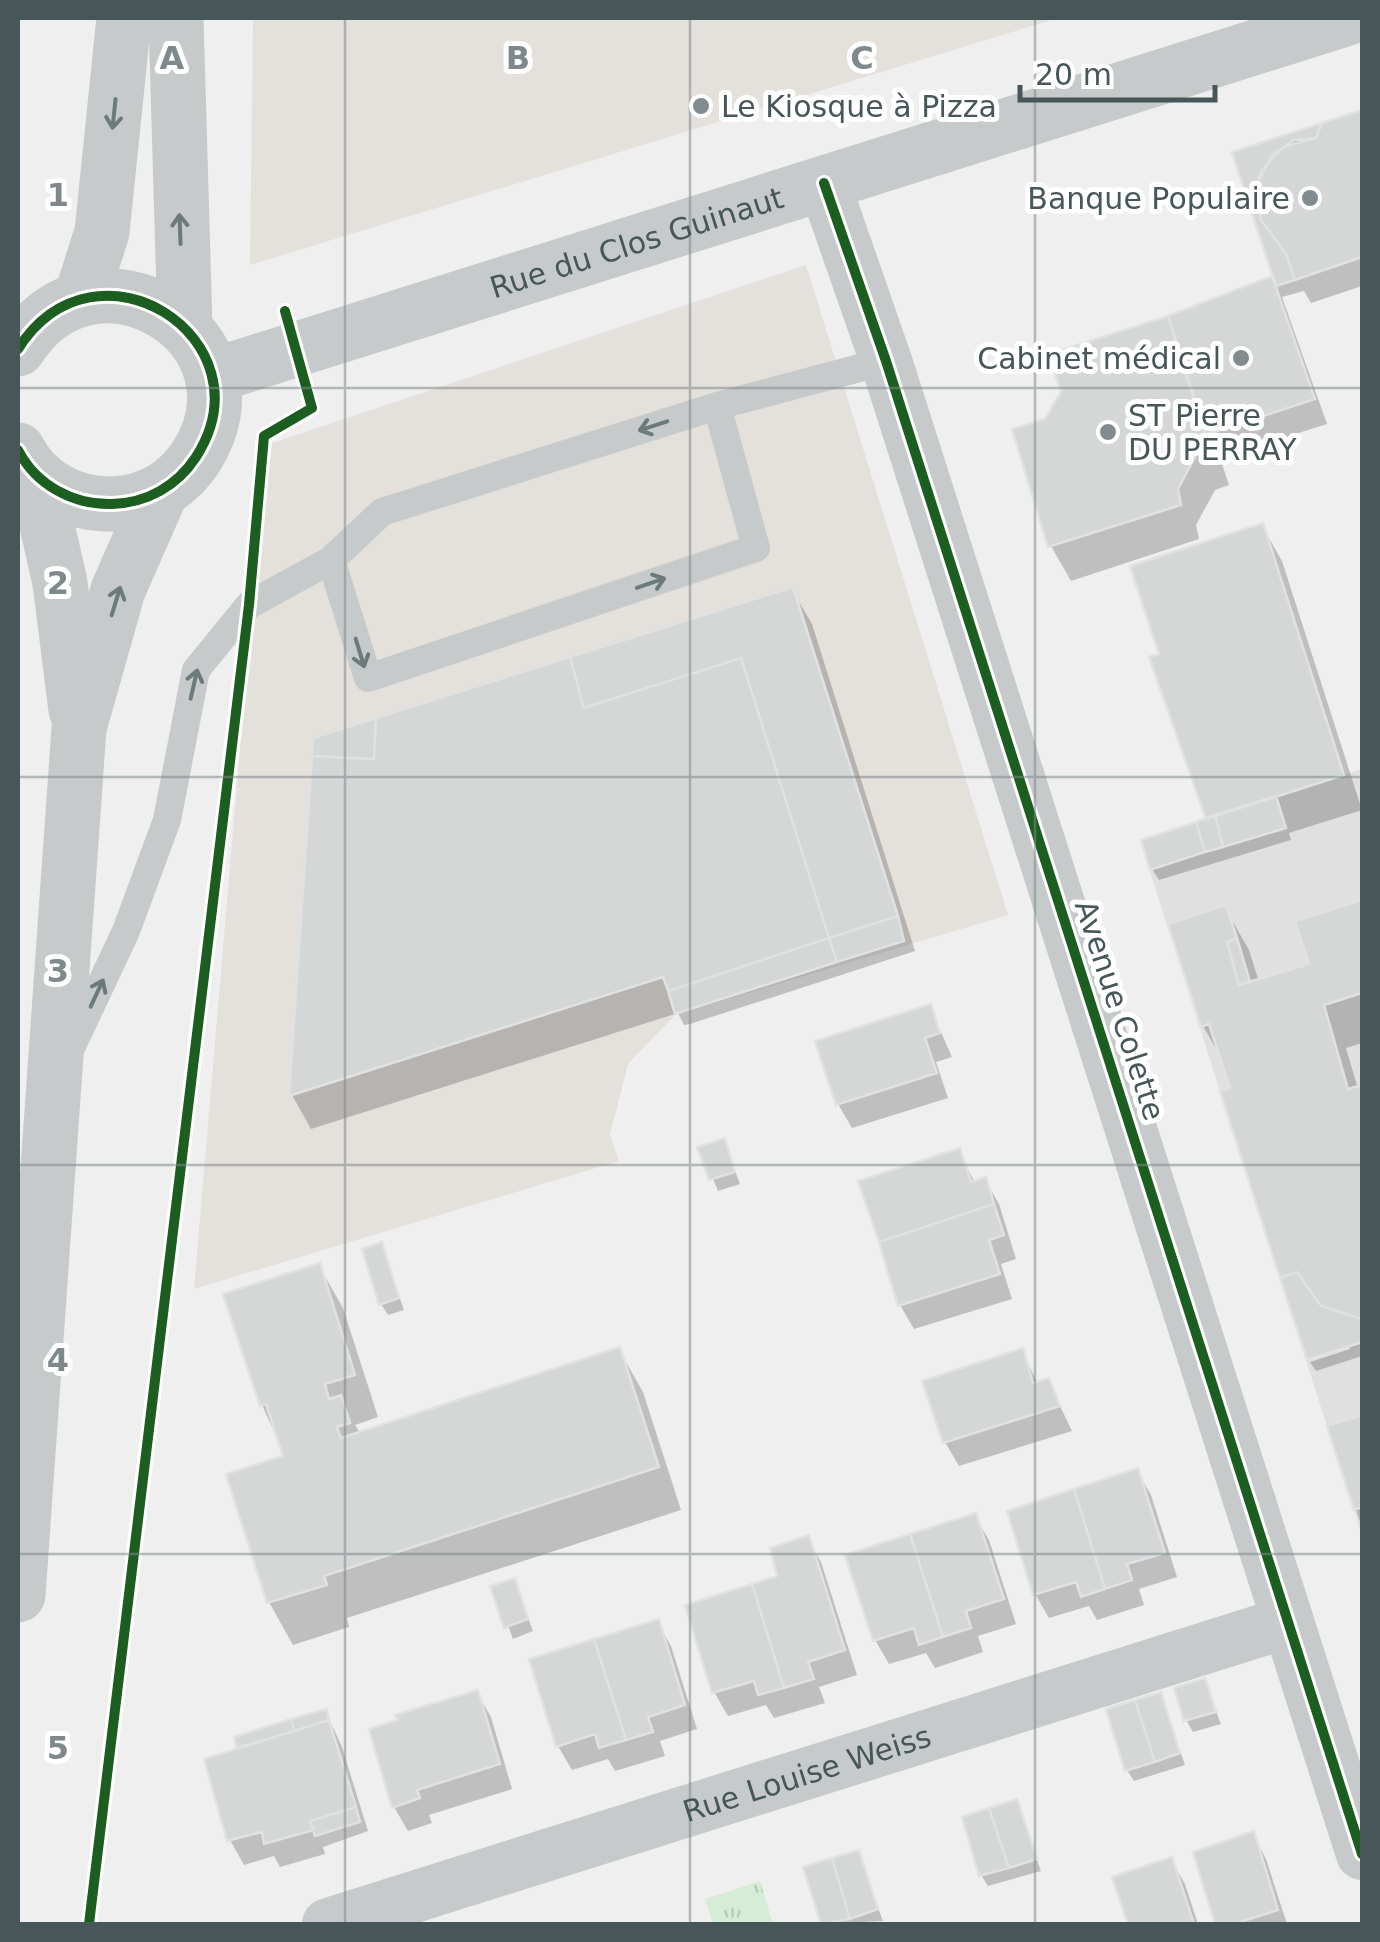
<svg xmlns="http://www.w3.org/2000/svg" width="1380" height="1942" font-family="'DejaVu Sans',sans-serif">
<defs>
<pattern id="grass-tufts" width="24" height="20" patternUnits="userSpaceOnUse" patternTransform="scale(2.5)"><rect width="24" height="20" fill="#d5edd6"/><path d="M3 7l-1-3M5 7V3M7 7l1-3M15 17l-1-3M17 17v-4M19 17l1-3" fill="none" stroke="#b8cdba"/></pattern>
</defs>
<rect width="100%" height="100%" fill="#efefef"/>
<path fill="#e4e0dc" d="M253 18H1058L250 265Z
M806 265 1008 915 675 1015 628 1064 610 1135 619 1161 194 1289 246 679 272 443Z"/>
<path fill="#e1e0e1" d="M1362 769V1536L1140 840Z"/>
<path fill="url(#grass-tufts)" d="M760 1881 773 1924H713L705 1899Z"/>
<path fill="#0003" fill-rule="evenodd" d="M1362 113V286L1311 303 1304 291 1282 297 1327 424 1220 458 1229 485 1215 490 1196 525 1199 539 1071 581 1051 546 1015 431 1047 421 1169 318 1271 279 1279 288 1235 154ZM1264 147 1272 162 1269 166 1260 150Z
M1262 526 1282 561 1362 810 1289 833 1291 840 1159 880 1152 869 1209 820Z
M792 590 812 624 915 951 690 1024 684 1025 678 1013 311 1129 292 1095 316 740Z
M1362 902V1043L1346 1048 1358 1089 1362 1087V1356L1316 1371 1310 1362 1350 1349 1225 1064 1203 1026 1171 926 1225 908 1249 950 1259 982 1312 966 1298 923Z
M930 1007 952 1057 936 1062 948 1098 852 1128 838 1104Z
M724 1141 740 1184 718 1191 701 1149Z
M959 1151 975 1183 985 1180 999 1204 1016 1259 1001 1264 1012 1299 914 1329 900 1305Z
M381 1245 404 1310 388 1315 381 1304Z
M319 1266 343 1308 378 1417 355 1425 361 1434 619 1350 643 1392 681 1510 347 1618 349 1627 293 1645 269 1602 229 1476 286 1458 262 1405Z
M1022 1351 1038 1384 1048 1381 1072 1431 959 1466 945 1442Z
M1362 1417V1528L1330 1428Z
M1137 1471 1151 1495 1177 1577 1139 1589 1144 1605 1097 1620 1089 1606 1049 1618 1035 1594Z
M975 1516 989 1540 1016 1624 978 1636 983 1652 935 1668 926 1653 889 1664 875 1640Z
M807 1538 821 1562 857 1675 819 1687 825 1703 774 1718 766 1705 728 1716 714 1692Z
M514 1581 533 1631 513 1639 494 1588Z
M657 1622 671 1646 697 1729 660 1741 665 1756 615 1771 608 1759 572 1770 558 1746Z
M1204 1681 1221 1724 1193 1732 1186 1720Z
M477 1693 491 1717 512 1789 429 1815 432 1823 408 1831 394 1807Z
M1160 1695 1185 1765 1134 1781 1127 1770Z
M326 1712 342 1747 368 1831 323 1847 325 1854 280 1867 274 1856 244 1865 230 1840 207 1760 241 1750 237 1739Z
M1016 1802 1041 1871 988 1886 981 1875Z
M1253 1834 1266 1859 1287 1924H1218L1196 1853Z
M857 1853 883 1921 824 1924 806 1869Z
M1171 1860 1185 1884 1198 1924H1131L1115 1878Z"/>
<path fill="#d5d7d7" stroke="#e0e1e2" stroke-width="2.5" d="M1362 110V257L1295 280 1286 254 1261 220 1256 191 1261 171 1283 147 1316 138 1322 123Z
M1322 123 1316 138 1294 140 1272 155 1257 184 1261 220 1286 254 1295 280 1276 286 1232 152Z
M1272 276 1315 399 1205 435 1168 316Z
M1168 316 1211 450 1196 455 1178 489 1181 505 1048 547 1012 429 1045 419 1061 392 1049 354Z
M1263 523 1344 775 1206 819 1149 657 1159 654 1130 566Z
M793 587 898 916 829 938 741 658 584 708 570 657Z
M570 657 584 708 741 658 829 938 668 991 663 977 289 1096 312 756 374 759 376 718Z
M376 718 374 759 312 756 313 738Z
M1276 796 1286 828 1223 847 1215 815Z
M1215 815 1223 847 1205 852 1196 822Z
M1196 822 1205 852 1150 870 1141 840Z
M1362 900V993L1324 1005 1348 1089 1362 1085V1319L1321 1306 1297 1272 1280 1278 1220 1091 1230 1088 1209 1024 1201 1027 1168 924 1226 905 1237 938 1227 942 1239 985 1309 964 1295 921Z
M898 916 904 941 837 962 829 938Z
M829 938 837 962 675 1014 668 991Z
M1237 938 1250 982 1239 985 1227 942Z
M931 1004 940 1033 925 1038 937 1073 836 1105 815 1041Z
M725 1138 735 1172 709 1180 697 1147Z
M960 1148 971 1182 986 1177 994 1204 879 1242 858 1181Z
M994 1204 1004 1235 989 1240 1000 1274 898 1306 879 1242Z
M382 1242 399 1298 379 1305 362 1249Z
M320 1263 355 1375 325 1384 329 1399 341 1395 350 1423 337 1427 341 1438 620 1347 659 1467 324 1576 327 1585 267 1603 226 1474 283 1456 266 1404 260 1406 223 1294Z
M1297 1272 1321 1306 1362 1319V1342L1307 1360 1280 1278Z
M1023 1348 1033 1383 1049 1378 1060 1406 943 1443 922 1381Z
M1362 1415V1507L1354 1510 1327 1426Z
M1138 1468 1165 1553 1127 1564 1132 1580 1105 1589 1074 1489Z
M1074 1489 1105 1589 1081 1597 1076 1582 1033 1595 1007 1511Z
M976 1513 1004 1599 966 1611 971 1628 943 1637 910 1534Z
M910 1534 943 1637 919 1645 914 1628 873 1641 845 1555Z
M809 1535 845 1650 808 1662 814 1679 784 1688 752 1584 777 1576 770 1548Z
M515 1578 528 1619 504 1628 490 1586Z
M752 1584 784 1688 758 1695 754 1681 712 1693 685 1605Z
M659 1619 685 1705 648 1717 653 1732 626 1740 594 1639Z
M594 1639 626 1740 599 1748 595 1734 556 1747 529 1659Z
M1205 1678 1216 1712 1184 1721 1174 1688Z
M478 1690 500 1764 417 1790 420 1798 392 1808 369 1729 398 1720 395 1715Z
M1161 1692 1180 1753 1155 1762 1135 1700Z
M1135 1700 1155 1762 1125 1771 1106 1709Z
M327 1709 329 1720 294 1731 291 1719Z
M291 1719 294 1731 237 1748 234 1737Z
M329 1720 356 1807 310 1821 314 1830 264 1844 262 1832 227 1841 204 1759Z
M1017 1799 1037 1859 1009 1868 989 1808Z
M356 1807 360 1822 315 1836 310 1821Z
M989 1808 1009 1868 979 1876 962 1817Z
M1254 1831 1278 1910 1234 1924H1215L1193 1852Z
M859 1850 878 1909 850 1919 832 1858Z
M1172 1857 1194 1924H1128L1112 1877Z
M832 1858 850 1919 821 1924 803 1867Z"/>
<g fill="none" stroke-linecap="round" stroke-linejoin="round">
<path stroke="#c6caca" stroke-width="28" d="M717 406 886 361
M71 1048 126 931 167 820 196 670 249 605 331 560 382 512 717 406 756 548 368 678 331 560"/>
<g stroke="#c6caca" stroke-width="52">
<path d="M824 183 886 361 1362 1854"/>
<path id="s1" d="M328 1924 1288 1622"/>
</g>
<path stroke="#c6caca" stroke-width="55" id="s2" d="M212 376 1348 18"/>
<path stroke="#c7cacb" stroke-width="55" d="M176 18 185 327
M81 298 102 232 124 18
M18 349C96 226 272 339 196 457 177 486 147 503 112 504 73 505 36 485 18 450
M36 476 60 583 76 710
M18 1595 79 728 118 590 161 492"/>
<defs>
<path id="cycleway" d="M824 183 886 361 1362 1854
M18 349C96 226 272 339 196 457 177 486 147 503 112 504 73 505 36 485 18 450
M89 1924 249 605 264 436 312 408 285 311"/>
</defs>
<use href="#cycleway" stroke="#fff" stroke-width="16"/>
<use href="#cycleway" stroke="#1b5e20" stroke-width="10"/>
</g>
<defs><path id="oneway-shaft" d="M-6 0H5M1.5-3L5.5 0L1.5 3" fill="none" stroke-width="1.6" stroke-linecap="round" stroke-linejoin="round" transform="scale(2.5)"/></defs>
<g stroke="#6d7a7b">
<use href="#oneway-shaft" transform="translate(114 114) rotate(96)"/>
<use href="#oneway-shaft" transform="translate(180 229) rotate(-92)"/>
<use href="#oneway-shaft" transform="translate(653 426) rotate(162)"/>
<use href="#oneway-shaft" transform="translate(651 583) rotate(-19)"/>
<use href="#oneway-shaft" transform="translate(116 601) rotate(-73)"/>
<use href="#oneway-shaft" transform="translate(360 653) rotate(73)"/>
<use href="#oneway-shaft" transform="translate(194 684) rotate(-77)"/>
<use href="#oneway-shaft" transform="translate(97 993) rotate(-65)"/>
</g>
<path fill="none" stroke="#7f898b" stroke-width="2.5" stroke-opacity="0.55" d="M345 18V1924M690 18V1924M1035 18V1924M18 388H1362M18 777H1362M18 1165H1362M18 1554H1362"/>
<g fill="#828c8e" stroke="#fff" stroke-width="4">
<circle cx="701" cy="106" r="10"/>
<circle cx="1310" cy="198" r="10"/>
<circle cx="1241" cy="358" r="10"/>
<circle cx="1108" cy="432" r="10"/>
</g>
<g text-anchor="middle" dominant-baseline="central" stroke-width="10" stroke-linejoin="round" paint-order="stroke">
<g font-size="30" fill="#475759" stroke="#fff" text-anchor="start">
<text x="721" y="106">Le Kiosque à Pizza</text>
<text x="1290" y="198" text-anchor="end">Banque Populaire</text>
<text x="1221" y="358" text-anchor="end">Cabinet médical</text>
<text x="1128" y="415">ST Pierre<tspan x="1128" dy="34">DU PERRAY</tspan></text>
</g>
<g font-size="30" fill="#475759" stroke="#fff">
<text stroke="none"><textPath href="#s2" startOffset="445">Rue du Clos Guinaut</textPath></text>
<text transform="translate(1120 1010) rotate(72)">Avenue Colette</text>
<text stroke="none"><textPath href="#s1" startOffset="502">Rue Louise Weiss</textPath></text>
</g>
</g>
<g font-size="32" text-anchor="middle" font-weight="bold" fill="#7f898b" stroke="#fff" stroke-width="10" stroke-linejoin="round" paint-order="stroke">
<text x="172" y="69">A</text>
<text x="518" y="69">B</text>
<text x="862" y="69">C</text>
<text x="58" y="206">1</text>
<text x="58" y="594">2</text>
<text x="58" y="982">3</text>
<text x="58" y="1371">4</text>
<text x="58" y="1759">5</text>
</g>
<rect width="1380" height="1942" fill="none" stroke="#475759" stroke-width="40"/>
<path d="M1020 85v15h195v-15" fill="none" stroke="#475759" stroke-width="5"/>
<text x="1035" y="85" font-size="30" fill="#475759" stroke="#ffffff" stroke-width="8" paint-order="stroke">20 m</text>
</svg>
